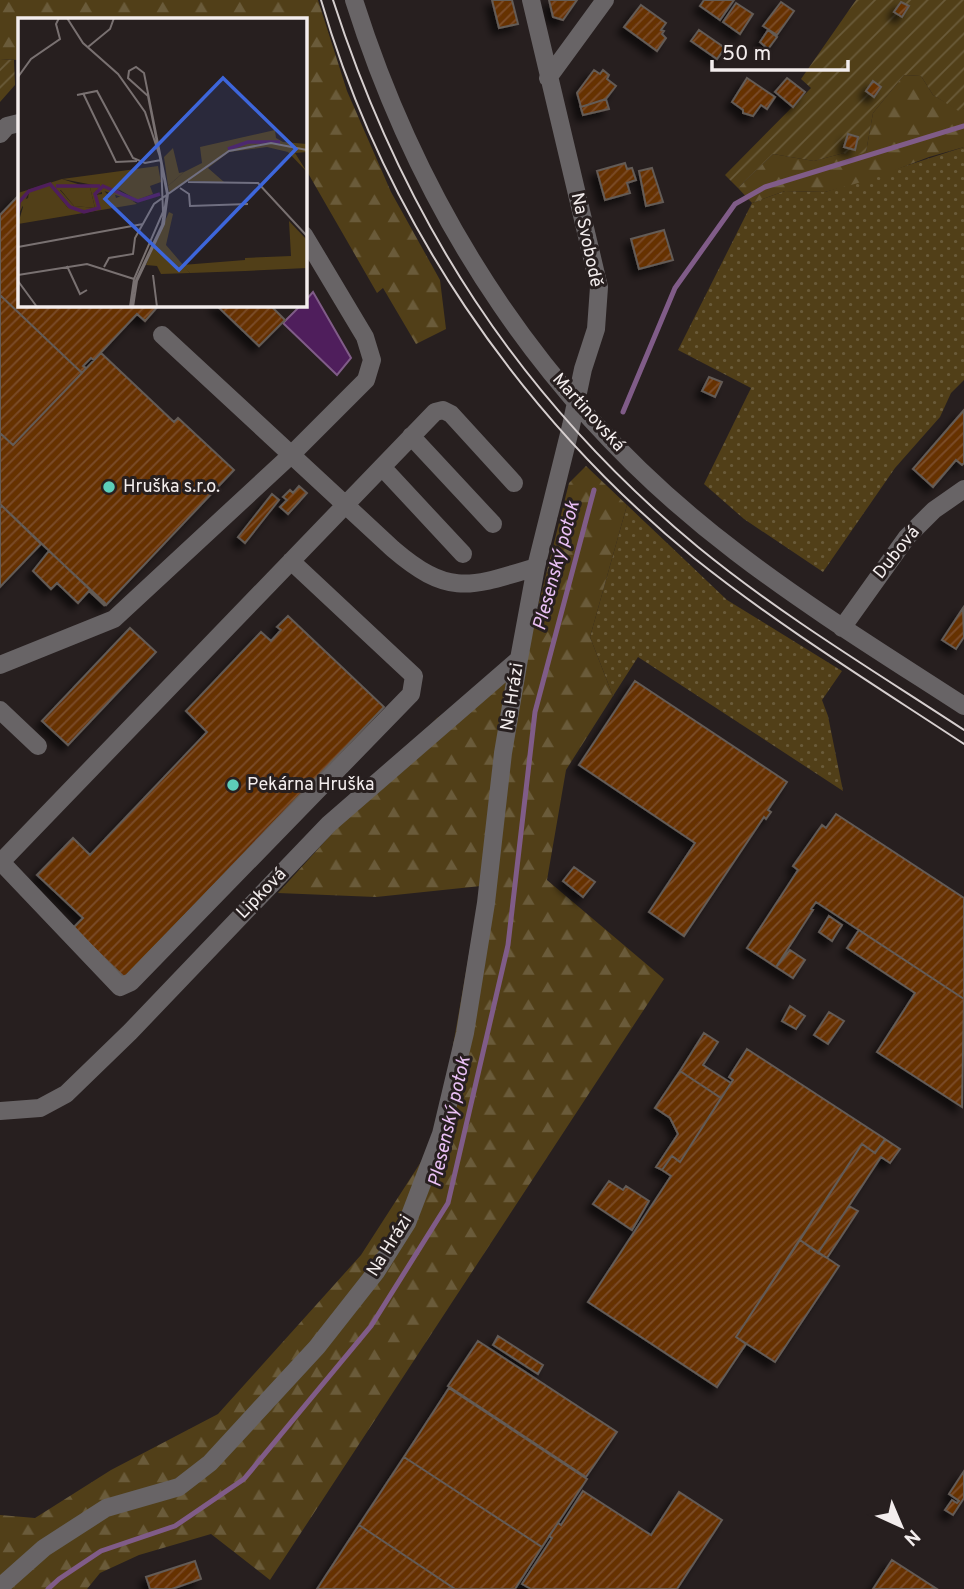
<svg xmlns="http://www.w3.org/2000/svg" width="964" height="1589" font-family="Overpass,sans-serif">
<defs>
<pattern id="grass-dots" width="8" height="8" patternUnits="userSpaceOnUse" patternTransform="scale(1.75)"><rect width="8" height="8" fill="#513f18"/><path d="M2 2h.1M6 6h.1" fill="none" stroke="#6a5b3a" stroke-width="1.8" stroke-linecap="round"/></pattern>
<pattern id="forest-firs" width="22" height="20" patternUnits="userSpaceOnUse" patternTransform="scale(1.75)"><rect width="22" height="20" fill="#513f18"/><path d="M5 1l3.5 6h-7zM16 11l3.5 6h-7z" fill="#6a5b3a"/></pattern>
<pattern id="garden-furrows" width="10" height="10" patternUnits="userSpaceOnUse" patternTransform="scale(1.75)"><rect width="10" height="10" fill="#513f18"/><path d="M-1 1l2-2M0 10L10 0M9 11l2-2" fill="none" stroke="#6a5b3a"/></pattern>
<pattern id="building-hatch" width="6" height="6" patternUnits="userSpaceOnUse" patternTransform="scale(1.75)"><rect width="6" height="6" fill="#663105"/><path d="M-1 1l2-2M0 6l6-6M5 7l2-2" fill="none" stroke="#7c4f2a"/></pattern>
<filter id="shadow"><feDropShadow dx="-6" dy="6" stdDeviation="3.5" flood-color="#0009"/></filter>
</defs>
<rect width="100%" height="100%" fill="#271f1f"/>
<path fill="url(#grass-dots)" d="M964 147V380L951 393 940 417 895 468 823 572 744 519 704 484 751 388 678 350 752 203 785 191 825 192Z
M627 505 727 600 842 671 822 700 828 716 843 791 638 657 613 696 590 637Z"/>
<path fill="url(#forest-firs)" d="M0 0H318L347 91 391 192 440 280 446 329 416 344 383 288 377 293 305 168 304 19H19V60L0 59Z
M904 75 921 76 933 95 960 111 964 108V147L929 157 869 180 825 192 785 191 752 203 738 188 773 154 814 161 844 153 866 152 873 113Z
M586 466 627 505 590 637 613 696 566 770 547 880 664 979 270 1580 211 1534 139 1555 100 1573 87 1589H0V1515L35 1518 111 1470 218 1414 361 1255 437 1137 481 886 376 897 278 893 437 718 523 666 569 483Z"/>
<path fill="url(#garden-furrows)" d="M856 0H964V108L960 112 933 95 921 76 904 75 873 113 866 152 849 158 844 153 814 161 773 154 738 188 725 175 811 88 801 79Z
M0 59 14 60 15 85 0 102Z"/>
<path fill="#4f1e5c" stroke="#805c88" stroke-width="2" d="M313 292 351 358 337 375 283 323 301 305 304 304 305 301Z"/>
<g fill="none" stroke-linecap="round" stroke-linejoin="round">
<path stroke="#805c88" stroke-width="5" d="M623 412 675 288 735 204 765 187 964 126
M48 1589 59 1579 101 1551 175 1526 244 1479 371 1326 448 1203 508 945 535 712 594 490"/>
</g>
<path fill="url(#building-hatch)" stroke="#635b57" stroke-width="2" filter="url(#shadow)" d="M492 0H512L518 24 499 28Z
M549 0H577L563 20 553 17Z
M704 0H734L720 20 700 6Z
M781 2 794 11 777 35 763 26Z
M901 2 909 6 902 17 894 12Z
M736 3 753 14 740 34 723 22Z
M641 5 666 23 661 30 664 31 662 34 666 38 657 51 624 27Z
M699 30 725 48 717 59 691 41Z
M768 30 777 37 768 49 760 42Z
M594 70 600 74 603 70 609 75 607 79 616 86 606 99 581 107 577 93Z
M747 78 775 97 767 109 761 105 753 116 743 113V110L732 102Z
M787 78 805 92 793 107 775 92Z
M873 81 881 87 874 97 866 91Z
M606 99 609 109 583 115 580 105 581 107Z
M848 134 858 137 855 150 844 147Z
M625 163 627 169 632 168 636 180 627 183 630 193 605 200 597 171Z
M652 168 663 202 646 206 639 171Z
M19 195V304H160L145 321 137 314 94 360 91 358 83 366 86 368 82 373 0 295V215Z
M664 230 673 260 639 269 631 239Z
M0 295 82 373 13 445 0 433Z
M215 304H269L285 320 259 346Z
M101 353 174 422 178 418 234 470 106 605 0 504V433L13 445Z
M709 377 722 382 715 397 702 391Z
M964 410V463L962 465 956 460 933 487 913 469Z
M299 486 307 493 288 514 280 507 287 500 283 497 290 490 293 493Z
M272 494 279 500 245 543 238 537Z
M2 506 41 544 0 587V508Z
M49 551 105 603 104 605 89 591 78 603 57 583 51 589 33 571Z
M963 608 964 637 956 649 942 640Z
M288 616 384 707 125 978 73 928 83 918 37 875 73 838 90 855 207 732 186 711 261 632 271 641 281 630 277 627Z
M130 628 156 652 68 745 42 721Z
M635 681 787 782 768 810 771 812 766 819 764 817 684 936 649 912 695 843 579 765Z
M836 814 964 898V999L816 902 811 909 813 910 776 967 747 948 798 870 793 866 822 825 826 828Z
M574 867 595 882 583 897 563 881Z
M829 916 842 925 832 941 819 932Z
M859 930 964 999 962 1107 877 1052 915 993 847 948Z
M790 950 805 960 793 978 776 967Z
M790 1006 805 1016 796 1029 782 1021Z
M829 1012 844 1021 828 1044 814 1035Z
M704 1033 718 1042 703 1065 731 1083 721 1098 680 1071Z
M747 1049 885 1139 875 1153 862 1144 736 1337 746 1344 717 1387 588 1302 671 1176 662 1170 672 1156 680 1162 733 1080 729 1077Z
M680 1071 721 1098 680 1162 672 1156 662 1170 656 1167 678 1134 670 1118 655 1108Z
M885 1139 900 1149 890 1163 881 1157 818 1253 800 1240 862 1144 875 1153Z
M609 1181 623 1190 626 1186 649 1201 632 1230 593 1204Z
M849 1206 858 1211 827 1258 818 1253Z
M800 1240 839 1266 775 1362 736 1337Z
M498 1336 543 1365 538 1374 493 1345Z
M478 1341 617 1432 586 1477 448 1386Z
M449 1388 587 1479 542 1547 404 1457Z
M404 1457 542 1547 515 1589H455L359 1525Z
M964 1471V1498L953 1515 945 1510 952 1500 957 1503 959 1501 949 1494Z
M583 1491 651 1535 679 1492 722 1520 677 1589H531L522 1584 552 1538 549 1536 558 1523 561 1525Z
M359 1525 455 1589H317Z
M892 1560 937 1589H873Z
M195 1561 201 1579 172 1589H150L146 1577Z"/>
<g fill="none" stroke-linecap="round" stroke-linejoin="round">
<path stroke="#686466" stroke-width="18" d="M354 0C424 221 550 411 736 552 809 608 887 656 964 706
M548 78 605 0
M0 134 7 126 19 123
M162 335 393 549C449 597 470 587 536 567
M411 436 493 524
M382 467 463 554
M842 628 907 537 934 510 964 489
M0 665 114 619 291 455 366 380 372 360 365 337 304 235
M0 710 38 746
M1 862 120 987 131 982 411 694 414 676 291 561
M0 863 435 412 443 410 451 414 514 483
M0 1111 40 1108 66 1094 130 1032 329 824 519 659
M0 1587 44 1548 106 1508 179 1487 210 1463 317 1347 376 1272 407 1223 441 1134 465 1033 486 903 503 753 519 659 536 567 571 426 583 369 596 329 599 287 531 0"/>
<path stroke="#d6cfcf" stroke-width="2" d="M321 0C385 219 518 414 694 558 779 626 873 684 964 744
M333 0C404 220 519 399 698 547 781 615 874 671 964 730"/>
</g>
<g fill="#5dceb9" stroke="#271f1f" stroke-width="2.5">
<circle cx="109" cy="487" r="7"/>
<circle cx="233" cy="785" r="7"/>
</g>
<g text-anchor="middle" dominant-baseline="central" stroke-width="6" stroke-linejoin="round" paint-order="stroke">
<g font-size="18" fill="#f3eded" stroke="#271f1f">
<text transform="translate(586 240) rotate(78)">Na Svobodě</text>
<text transform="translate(588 413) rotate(48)">Martinovská</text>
<text transform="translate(897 553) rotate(-51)">Dubová</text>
<text transform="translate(513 697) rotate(-81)">Na Hrázi</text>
<text transform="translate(262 894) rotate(-46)">Lipková</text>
<text transform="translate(390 1246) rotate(-58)">Na Hrázi</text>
</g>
<g font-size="18" fill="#f3eded" stroke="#271f1f" text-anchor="start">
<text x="123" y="487">Hruška s.r.o.</text>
<text x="247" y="785">Pekárna Hruška</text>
</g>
<g font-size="19" font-style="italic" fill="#ebc1f7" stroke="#271f1f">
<text transform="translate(557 566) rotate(-75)">Plesenský potok</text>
<text transform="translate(450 1122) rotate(-77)">Plesenský potok</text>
</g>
</g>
<g transform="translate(18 18)">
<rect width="289" height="289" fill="#271f1f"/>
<path d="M155 130 161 155 166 154 150 168 146 139ZM140 148 143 164 132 168 135 176 119 182 102 172 44 161ZM72 169 77 190 56 188 42 171ZM271 203 289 222V250L227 253V240L273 238Z" fill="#513f18"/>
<path d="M257 112 258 120 265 124 289 126V134L277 135 289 154 270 134 249 129 211 134 190 150 206 164 170 163 151 174 150 168 166 154 184 145 182 129ZM44 161 63 167 91 166 118 184 86 173 77 177 82 191 66 194 49 189 31 166 11 174 0 198V175ZM72 169 77 190 56 188 42 172ZM151 194 155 196 148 227 172 255 143 256 139 248 128 247Z" fill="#513f18" fill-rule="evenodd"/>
<path d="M31 166 49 189 66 194 82 190 77 177 84 176V170L89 176 96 173 98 180 106 177 119 186 0 206 5 189 2 184 10 180 11 174ZM227 242V253L172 255 164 247Z" fill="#513f18"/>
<path fill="none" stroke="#4f1e5c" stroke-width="3.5" d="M210 131 230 124H262M38 168H82M0 195 1 184 11 173 32 166 52 189 66 194 81 190 77 176 85 168 120 183 142 176"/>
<path fill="none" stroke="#797171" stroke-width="2" d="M49 0 65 25 100 56 127 94 143 142 145 194 116 261 112 289M70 29 92 11 96 0M0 59 13 41 42 21 38 6 41 0M65 75 98 144 119 143M59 77 79 73 115 140 127 145 143 142M170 164 240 165 289 218M162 170 171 176 172 188 230 186M0 229 125 206M49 248 62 276 69 272M86 249 91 240 115 236 117 220 136 186 211 133 253 125 289 132M0 257 69 246 116 261M135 257 139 289M0 263 19 289M114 289 115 275 118 262 144 207 149 176 130 78 110 60 111 53 118 49 126 55 150 176 146 206 119 263 115 289"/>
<path fill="#3d66db" fill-opacity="0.15" stroke="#3d66db" stroke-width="3.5" d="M205 60 278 131 161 252 87 181Z"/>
<rect width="289" height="289" fill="none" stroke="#f3eded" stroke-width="3.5"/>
</g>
<g transform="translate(901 1526) rotate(136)" stroke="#271f1f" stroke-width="5" paint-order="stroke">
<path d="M0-5L12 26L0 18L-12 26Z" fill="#f3eded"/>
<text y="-10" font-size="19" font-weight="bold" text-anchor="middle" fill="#f3eded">N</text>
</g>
<path d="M712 60v10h136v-10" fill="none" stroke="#f3eded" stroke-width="3.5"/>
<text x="722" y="60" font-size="21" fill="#f3eded" stroke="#271f1f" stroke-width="5" paint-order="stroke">50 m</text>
</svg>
